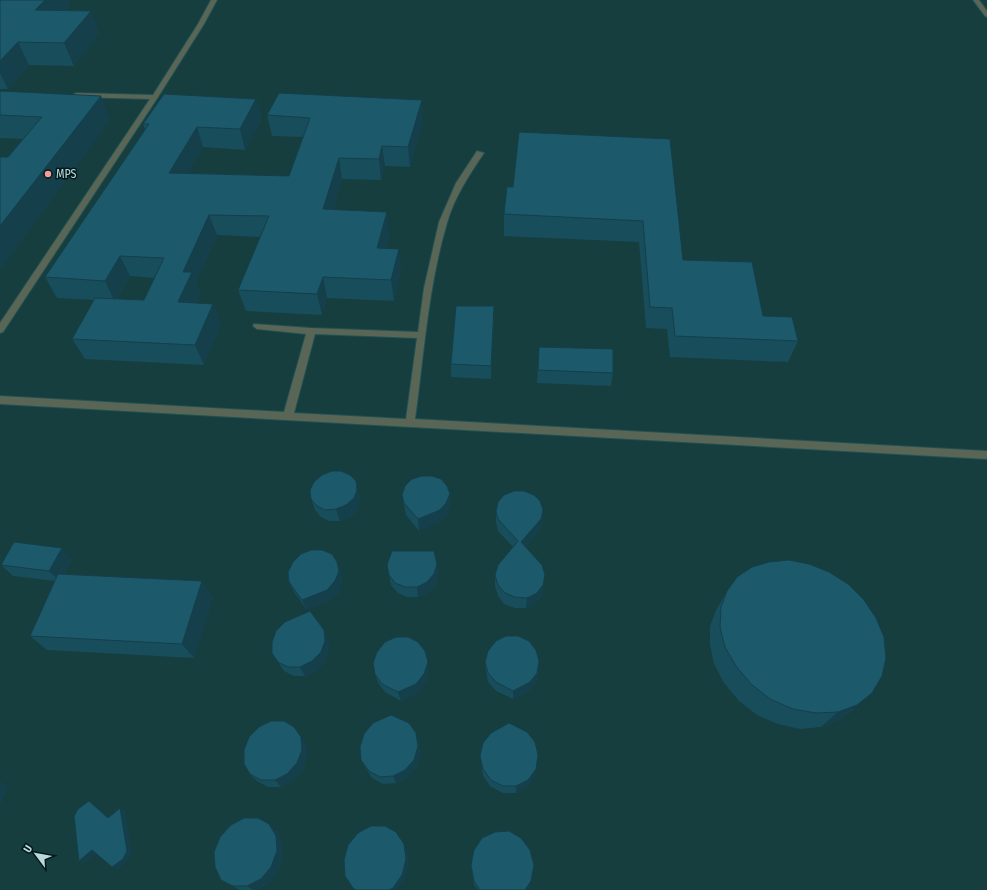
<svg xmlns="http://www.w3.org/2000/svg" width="987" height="890" font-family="'Fira Sans Condensed',sans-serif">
<rect width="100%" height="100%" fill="#003336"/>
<path fill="#163e3f" d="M0 0H987V890H0Z"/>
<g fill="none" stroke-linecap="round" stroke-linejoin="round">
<defs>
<path id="minor" d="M211 0H217L204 24 158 97 3 332 0 333V323L150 99 76 97 73 95 76 93 153 95 198 24Z
M973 0H979L987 11V17L985 16Z
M477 151 484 153C469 175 454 198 447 223 428 287 424 354 415 419L987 451V459L0 404V396L284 412 306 334 257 329 253 326 254 324 311 328 418 332 424 288 439 222 456 183ZM315 334 417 338 406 419 294 413Z"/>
</defs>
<use href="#minor" stroke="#225154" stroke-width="2"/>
<use href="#minor" fill="#596656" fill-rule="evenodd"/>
</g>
<path fill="#184d5c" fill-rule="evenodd" d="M0 0H68L70 6 66 10 91 11 99 33 74 66 29 65 8 89H0Z
M0 91 110 119 0 270V157H8L23 139 0 138Z
M256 99 262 119 245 150 203 147 188 173 289 176 303 137 272 136 267 115 423 121 410 167 385 166 381 180 342 179 333 210 390 233 386 248 401 269 394 301 327 298 322 315 246 311 238 290 261 237 217 235 196 283 200 293 196 303 213 304 221 324 204 365 85 359 72 339 94 300 57 298 45 277 145 130 143 124ZM130 276 155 278 144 300 117 299Z
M670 139 683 260 763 316 798 341 788 362 670 357 667 329 646 328 639 242 504 236V214L513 187Z
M494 319 491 379 451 377V364Z
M539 347 613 373 611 386 537 383Z
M359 493 360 501 357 510 350 517 340 521H329L321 517 315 510 311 499Z
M450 494V506L447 514 441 522 419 531 406 515 402 495Z
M543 510 542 522 540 530 526 547 545 575 542 595 536 603 526 608H515L504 604 498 596 495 586V575L513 547 498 531 496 522V511Z
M72 559 64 574 213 597 194 658 47 650 30 636 55 581 13 576 1 565Z
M337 562 341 573 342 582 339 592 331 600 307 610 294 592 289 582Z
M437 564 438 575 436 585 428 593 418 597H407L398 593 391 585 389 575Z
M727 591 854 709 839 720 821 727 800 729 778 724 757 715 739 701 724 683 714 664 710 645V626L716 610Z
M328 640 329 651 325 662 317 671 305 676H294L284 671 272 653Z
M485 662 538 671 536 682 529 691 513 699 496 691 488 682 486 671Z
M429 671 426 683 418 693 401 701 385 692 378 683 375 674Z
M416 733 418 741 420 754 417 767 408 777 396 783 383 784 372 778 365 767 361 760Z
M306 744 307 757 303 770 293 781 281 787H268L257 781 250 774Z
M480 756 535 776 527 787 516 793H503L491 787 483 776 481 763Z
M276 830 282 842 283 856 278 871 268 884 256 890H240L221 880Z
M471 865 530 885 527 890H478L474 885Z"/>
<path fill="#143f4b" d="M45 0H68L70 6 45 32 35 10Z
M91 11 99 33 74 66 64 43Z
M18 42 29 65 8 89 0 73V61Z
M101 96 110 119 0 270V226Z
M256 99 262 119 245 150 240 129Z
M422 100 423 121 410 167 408 147Z
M197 127 203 147 177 193 169 173Z
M382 146 385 166 381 180 379 159Z
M339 158 342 179 327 230 323 209Z
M387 212 390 233 380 268 377 248Z
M209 215 217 235 196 283 200 293 187 322 178 302 183 272Z
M399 249 401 269 394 301 391 280Z
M120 256 130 276 115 302 105 281Z
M323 277 327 298 322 315 317 294Z
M213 304 221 324 204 365 195 345Z
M494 306V319L491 379V366Z
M356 481 359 493 360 501 357 510 350 517 340 521 336 509Z
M450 494V506L447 514 441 522 419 531 418 519Z
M543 510 542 522 540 530 521 553V542Z
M62 548 72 559 60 581 49 571Z
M337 562 341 573 342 582 339 592 331 600 307 610 302 600Z
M437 564 438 575 436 585 428 593 418 597 417 587Z
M545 575 542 595 536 603 526 608 527 598Z
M202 581 213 597 194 658 182 644Z
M324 630 328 640 329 651 325 662 317 671 305 676 300 667Z
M539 661 536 682 529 691 513 699V691Z
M428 662 429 671 426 683 418 693 401 701 398 692Z
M872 693 839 720 821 727 838 712Z
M294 727 306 744 307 757 303 770 293 781 281 787 275 780Z
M416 733 418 741 420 754 417 767 408 777 396 783 393 776Z
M538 755 535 776 527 787 516 793V786Z
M0 781 9 785 0 807Z
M89 801 94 804 114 821 108 818Z
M120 808 126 812 132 854 128 861 118 870 112 867Z
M269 824 276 830 282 842 283 856 278 871 268 884 256 890H253L247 886Z
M404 844 407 849 409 864 405 879 397 890H389Z
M92 850 98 853 85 863 79 861Z
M531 881 530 885 527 890H525Z"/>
<path fill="#1c5a6b" stroke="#143f4b" d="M0 0H45L35 10 91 11 64 43 18 42 0 61Z
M0 91 101 96 0 226V157H8L42 117 0 115Z
M279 93 422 100 408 147 382 146 379 159 339 158 323 209 387 212 377 248 399 249 391 280 323 277 317 294 238 290 269 216 209 215 183 272H192L178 302 213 304 195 345 72 339 95 298 144 300 164 258 120 256 105 281 45 277 149 124H143L164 94 256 99 240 129 197 127 169 173 289 176 310 118 267 115Z
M519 132 670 139 683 260 752 262 763 316 792 317 798 341 675 336 672 308 650 307 643 221 504 214 507 187H513Z
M456 306H494L491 366 451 364Z
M539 347 613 349V373L538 370Z
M332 471H341L350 475 356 481 357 490 354 498 346 505 336 509 325 510 317 506 311 499 310 490 314 482 322 475Z
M422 476H432L441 479 447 486 450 494 446 503 440 510 418 519 404 503 402 495 405 486 412 479Z
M514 491H524L534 495 540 501 543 510 541 519 521 542 542 565 545 575 543 585 537 593 527 598 515 597 505 593 498 585 495 575 498 565 518 541 498 519 496 511 498 502 504 495Z
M14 542 62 548 49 571 1 565Z
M311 550H322L332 554 337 562 339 571 335 581 327 590 302 600 289 582 288 572 293 562 301 554Z
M392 551H434L437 564 434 574 427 582 417 587H405L395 583 389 575 387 565Z
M789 560 809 564 829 572 848 584 864 600 876 618 884 637 886 658 882 676 872 693 857 705 838 712 816 713 793 709 770 699 751 684 736 666 725 647 720 627 721 607 727 591 737 577 752 567 769 562Z
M58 574 202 581 182 644 30 636Z
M310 611 324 630 325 641 321 652 312 661 300 667H288L278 662 272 653V642L276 631 285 622Z
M506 636H518L529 641 536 650 539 661 537 673 530 682 513 691 496 682 488 673 485 662 488 651 496 641Z
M396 637H408L418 642 425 651 428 662 424 674 416 684 398 692 382 684 375 674 373 663 377 652 385 642Z
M391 715 409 723 416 733 418 746 414 760 405 770 393 776 380 777 369 771 361 760 360 747 364 734 373 723Z
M271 721H284L294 727 301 737 302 750 297 763 287 774 275 780H261L250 774 244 764V750L249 737 259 727Z
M509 723 527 732 535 742 538 755 536 769 528 780 516 786H503L491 780 483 769 480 756 483 743 491 733Z
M89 801 108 818 120 808 127 851 123 859 112 867 92 850 79 861 74 816 78 809Z
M244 818H258L269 824 276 836 277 851 271 867 261 879 247 886H233L221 880 215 867 214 852 220 837 231 825Z
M371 826H385L396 832 404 844 406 859 402 875 393 888 389 890H356L353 888 345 876 344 860 348 845 358 833Z
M509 831 521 838 530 850 534 865 531 881 525 890H480L474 881 471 865 474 850 482 838 495 832Z"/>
<circle fill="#f59b9b" stroke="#01191a" stroke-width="1.5" cx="48" cy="174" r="4"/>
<g text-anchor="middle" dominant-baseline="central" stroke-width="3" stroke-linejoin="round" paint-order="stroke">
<g font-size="12" fill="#bbd9da" stroke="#01191a" text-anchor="start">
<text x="56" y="174">MPS</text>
</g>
</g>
<g transform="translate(36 854) rotate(302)" stroke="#01191a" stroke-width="3" paint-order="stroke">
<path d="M0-3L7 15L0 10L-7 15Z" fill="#bbd9da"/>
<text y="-6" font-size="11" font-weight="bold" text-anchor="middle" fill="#bbd9da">U</text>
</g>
</svg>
